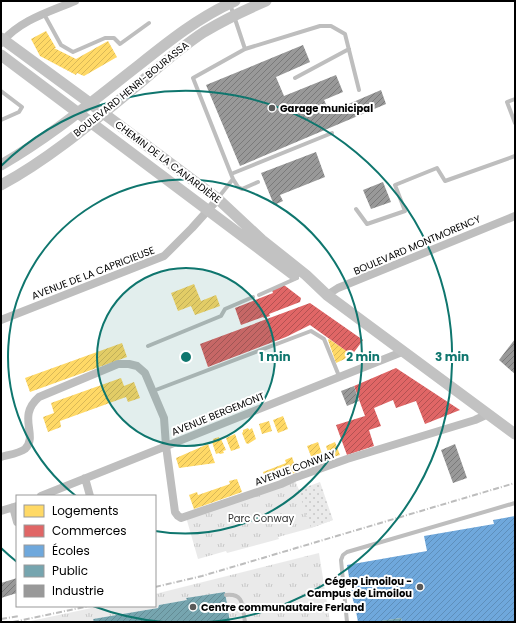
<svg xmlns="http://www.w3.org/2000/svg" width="516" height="623" font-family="Poppins,sans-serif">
<defs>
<pattern id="grass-tufts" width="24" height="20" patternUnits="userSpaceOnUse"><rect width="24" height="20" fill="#eaeaea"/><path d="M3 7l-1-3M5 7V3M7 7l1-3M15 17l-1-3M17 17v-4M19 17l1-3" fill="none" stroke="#c7c7c7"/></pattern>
<pattern id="garden-dots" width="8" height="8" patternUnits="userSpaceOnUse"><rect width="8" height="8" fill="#eaeaea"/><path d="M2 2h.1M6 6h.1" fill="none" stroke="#c7c7c7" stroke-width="1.8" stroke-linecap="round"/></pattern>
<pattern id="homes-hatch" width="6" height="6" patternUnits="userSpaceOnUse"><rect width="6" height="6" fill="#ffd966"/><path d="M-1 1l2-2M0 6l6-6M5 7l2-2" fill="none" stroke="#d9b857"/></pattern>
<pattern id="shops-hatch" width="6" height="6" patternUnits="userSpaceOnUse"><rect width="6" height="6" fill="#e06666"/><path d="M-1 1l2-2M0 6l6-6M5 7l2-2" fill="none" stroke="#b35252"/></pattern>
<pattern id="schools-hatch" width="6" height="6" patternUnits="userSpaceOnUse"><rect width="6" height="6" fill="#6fa8dc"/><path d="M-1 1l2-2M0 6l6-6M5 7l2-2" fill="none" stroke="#5e8fbb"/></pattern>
<pattern id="public-hatch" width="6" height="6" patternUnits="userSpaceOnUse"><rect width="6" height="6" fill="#76a5af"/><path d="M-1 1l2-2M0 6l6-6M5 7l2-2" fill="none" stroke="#648c95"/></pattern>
<pattern id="industry-hatch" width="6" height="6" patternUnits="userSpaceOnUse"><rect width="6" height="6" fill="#999"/><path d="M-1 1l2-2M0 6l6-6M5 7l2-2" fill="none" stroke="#7a7a7a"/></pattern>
</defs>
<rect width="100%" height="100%" fill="#fff"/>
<path fill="url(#grass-tufts)" d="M294 478 299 490 333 520 311 528 278 537 279 539 227 553 226 551 198 559 186 517Z
M319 553 330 622H230L225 592 187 598V600L159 605 158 608 93 619 94 622H26L101 606H155V594Z"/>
<path fill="url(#garden-dots)" d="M320 482 333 520 311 528 298 490Z"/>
<path fill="url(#homes-hatch)" d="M46 31 56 48H54L76 59 108 41 117 57 84 76 77 73 76 75 40 56 31 39Z
M194 284 201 301 216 295 220 306 195 315 191 306 178 311 171 293Z
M329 339 351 354 347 358 336 363 328 340Z
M122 343 127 357 30 392 25 378Z
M121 378 124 386 134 382 140 398 128 402 126 397 60 421 61 427 48 432 43 417 54 413 51 403Z
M283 416 288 429 278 433 273 420Z
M269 421 272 431 262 434 259 424Z
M248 428 249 430 252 428 256 439 248 444 246 443 242 433 243 432V430Z
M235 434 240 448 231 451 226 438Z
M219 437 220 440 221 439 226 450 223 451 224 453 220 454 219 453 216 454 212 442H214L213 439Z
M318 442 324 460 314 464 307 446Z
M335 442 340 455 330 458 326 446Z
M208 444 215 463 179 468 176 458Z
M292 457 297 472 267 483 263 472 286 463 285 460Z
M237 479 242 492 194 509 189 495 197 492 198 495 230 484 229 481Z"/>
<path fill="url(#shops-hatch)" d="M284 285 301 298 300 302 269 314 270 316 264 318 263 317 241 325 235 308 273 293 272 290Z
M310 303 363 340 352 355 310 325 286 337 208 367 200 344Z
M396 368 460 410 425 424 416 401 396 408 393 400 374 408 381 426 369 430 374 446 347 455 336 425 365 416 354 386Z"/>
<path fill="url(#schools-hatch)" d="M515 516V622H402L401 618 375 622H358L355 606 353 600 347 565 427 551 424 536 494 524 493 520Z"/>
<path fill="url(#public-hatch)" d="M225 592 230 622H94L93 619 158 608 159 605 187 600 186 598Z
M401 618 402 622H380V621Z"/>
<path fill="url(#industry-hatch)" d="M303 45 310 62 276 77 284 96 336 75 343 92 324 100 330 112 381 90 386 104 240 166 206 85Z
M316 152 325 177 280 195 283 201 274 205 261 173Z
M383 182 391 202 371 209 363 190Z
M515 339V374L499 360Z
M354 386 359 401 347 406 341 391Z
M455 444 467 478 453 483 441 450Z
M17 578V593L1 598V583Z"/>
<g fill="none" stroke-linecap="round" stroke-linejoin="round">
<path stroke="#bebebe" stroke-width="4" d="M230 4 245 49
M44 14 61 45 73 52 105 38H114L120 44 149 23
M295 78 349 49
M1 91 22 107 19 112 1 120
M515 99 507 102 515 123
M231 174 332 133
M233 179 238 187 242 189 258 182
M218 198 233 179 193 78 245 49 320 26H331L345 34 359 90
M356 209 367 224 405 211 395 185 437 168 445 181 515 156
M259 295 297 278
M148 346 221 316 225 309 253 297
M153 391 311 331 324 339 339 376
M226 595C245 593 242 607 245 622
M347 622 341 560 343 555 347 552 515 503"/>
<path stroke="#bebebe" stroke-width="8" d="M1 43C20 20 49 12 75 1
M327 295 338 288 515 216
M1 320 164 256 192 228 218 199
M1 457C8 455 20 453 25 449 39 435 16 417 39 397L118 364H129L137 366 145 373 164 418 166 446 175 512 178 516 181 518 281 484 294 478 347 459 475 420 488 414
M85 478 90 496
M41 496 402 352
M13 507 17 522
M1 511 17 506"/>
<path stroke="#c2c2c2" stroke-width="11" d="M1 38 83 98 218 199 262 240 306 275 327 295 515 434
M1 55 294 275
M1 165C50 137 94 100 139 65 169 41 199 17 235 1
M1 185C51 158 96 119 140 83 161 65 181 47 204 32 224 20 245 10 266 1"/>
<path stroke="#bdbdbd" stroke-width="2" stroke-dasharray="6 2 1 2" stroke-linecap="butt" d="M155 587 202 576 515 483
M1 619 19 616
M13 622 89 606"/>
</g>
<circle cx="186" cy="357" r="89" fill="#0f766e" fill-opacity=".12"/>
<g fill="none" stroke="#0f766e" stroke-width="2">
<circle cx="186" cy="357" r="89"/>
<path d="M76 496A177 177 0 1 1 155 531"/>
<path d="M163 622A266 266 0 0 1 93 606M17 562A266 266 0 0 1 1 548M1 166A266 266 0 1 1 209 622"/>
</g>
<g fill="#595959" stroke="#fff" stroke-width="1.5">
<circle cx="272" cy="108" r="4"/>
<circle cx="420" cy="587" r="4"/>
<circle cx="193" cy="607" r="4"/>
</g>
<g text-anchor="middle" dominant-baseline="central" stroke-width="4" stroke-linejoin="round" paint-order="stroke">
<g font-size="10" fill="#000" stroke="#fff">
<text transform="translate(131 89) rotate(-39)">BOULEVARD HENRI-BOURASSA</text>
<text transform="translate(168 162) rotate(37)">CHEMIN DE LA CANARDIÈRE</text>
<text transform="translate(417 245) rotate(-23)">BOULEVARD MONTMORENCY</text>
<text transform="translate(93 273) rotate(-21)">AVENUE DE LA CAPRICIEUSE</text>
<text transform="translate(218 414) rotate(-22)">AVENUE BERGEMONT</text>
<text transform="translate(295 468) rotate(-20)">AVENUE CONWAY</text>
</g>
<g font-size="10" font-weight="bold" fill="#000" stroke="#fff" text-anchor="start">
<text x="280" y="108">Garage municipal</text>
<text x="412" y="581" text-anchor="end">Cégep Limoilou -<tspan x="412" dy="12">Campus de Limoilou</tspan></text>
<text x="201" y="607">Centre communautaire Ferland</text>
</g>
<g font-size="10" fill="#303030" stroke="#fff">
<text x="261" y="518">Parc Conway</text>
</g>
</g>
<circle cx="186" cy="357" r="6" fill="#0f766e" stroke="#fff" stroke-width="2"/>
<g font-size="12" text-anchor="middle" font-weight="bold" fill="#0f766e" stroke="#fff" stroke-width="4" stroke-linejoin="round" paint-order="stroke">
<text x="275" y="361">1 min</text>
<text x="363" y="361">2 min</text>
<text x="452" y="361">3 min</text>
</g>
<rect width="516" height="623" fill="none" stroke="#000000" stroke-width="4"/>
<rect x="16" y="495" width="140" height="112" fill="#ffffff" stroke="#999999"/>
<rect x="24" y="505" width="20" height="12" fill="#ffd966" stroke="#999999"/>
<text x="52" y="515" font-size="12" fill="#000000">Logements</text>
<rect x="24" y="525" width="20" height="12" fill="#e06666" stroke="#999999"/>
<text x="52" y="535" font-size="12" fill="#000000">Commerces</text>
<rect x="24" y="545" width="20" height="12" fill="#6fa8dc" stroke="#999999"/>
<text x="52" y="555" font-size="12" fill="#000000">Écoles</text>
<rect x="24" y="565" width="20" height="12" fill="#76a5af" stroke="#999999"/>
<text x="52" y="575" font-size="12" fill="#000000">Public</text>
<rect x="24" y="585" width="20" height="12" fill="#999999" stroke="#999999"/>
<text x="52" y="595" font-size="12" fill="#000000">Industrie</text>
</svg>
